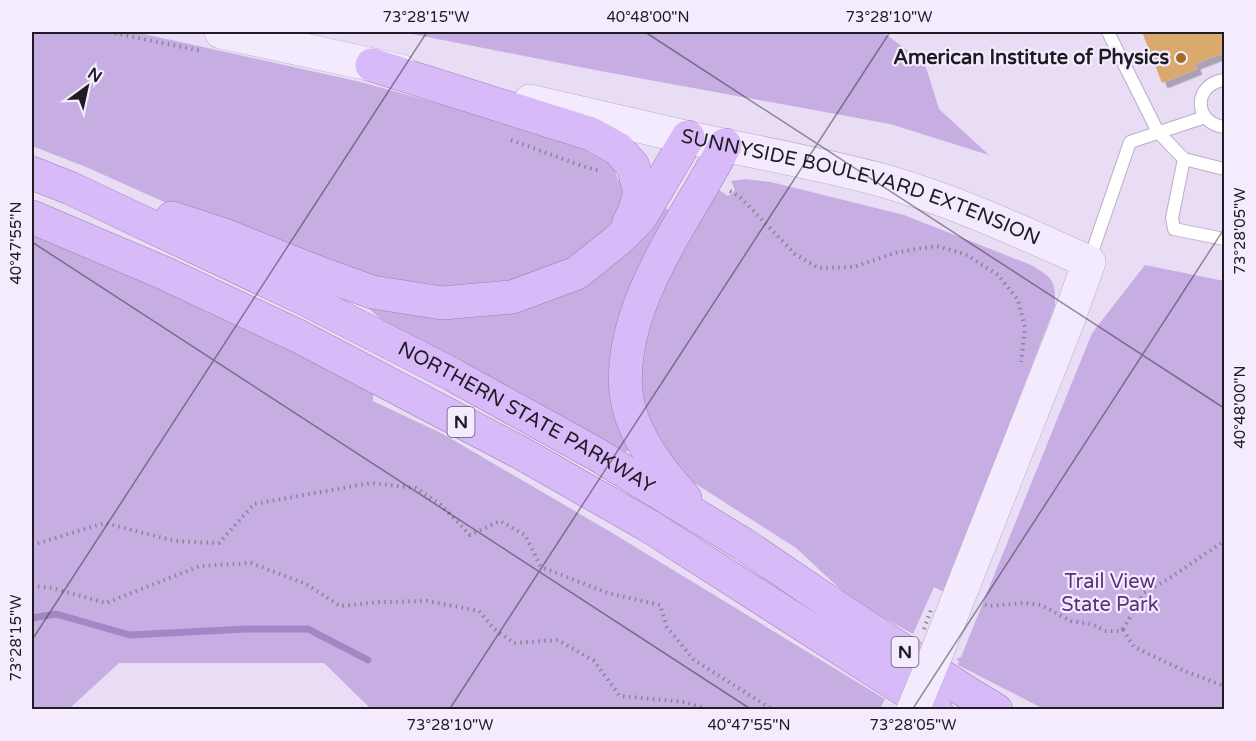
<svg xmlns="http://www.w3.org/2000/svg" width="1256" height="741" font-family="'Varela Round',sans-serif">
<defs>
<filter id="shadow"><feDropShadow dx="5.5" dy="5.5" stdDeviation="0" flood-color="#0004"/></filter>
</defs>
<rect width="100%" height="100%" fill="#e8ddf5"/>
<path fill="#c7aee2" d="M32 32H135L361 82 602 149 614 168 618 180H629V198L593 255 524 284 442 290 347 272 240 236 86 167 32 146Z
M402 32H680L691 34 693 32H883L925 64 939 109 989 155 890 124 595 70Z
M746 179 771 182 904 215 1031 265C1052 278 1056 279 1055 306L944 592 934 587 913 634 853 601 796 548 685 477 653 443 635 393 656 291 719 190 728 196 735 190 731 181Z
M663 207 675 214 644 273 637 445 626 452 385 323 355 296 498 308Z
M32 231 373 386V401L443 434 609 531 885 699 880 709H371L324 663H119L69 709H32Z
M1145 265 1224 281V709H1044L958 665 959 661 956 659 961 657 1092 333Z"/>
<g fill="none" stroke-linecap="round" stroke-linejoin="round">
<path stroke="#a586c4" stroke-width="7" d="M32 618 56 614 130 635 246 629H308L368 660"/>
</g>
<path fill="#d9a96e" filter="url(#shadow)" d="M1142 32H1224V53L1195 64 1197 69 1162 83Z"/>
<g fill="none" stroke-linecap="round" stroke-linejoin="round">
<defs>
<path id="service" d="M1108 32 1158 132 1184 159 1172 218 1174 229 1224 239
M1224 80C1193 84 1193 123 1224 127
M1184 159 1224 169
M1089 261 1130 142 1205 117"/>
<g id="secondary">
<path d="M221 32 401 71"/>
<path id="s1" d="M530 101C583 113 637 126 690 138 754 152 818 163 881 180 953 200 1021 232 1089 262L1066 326 937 652"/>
</g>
<g id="motorway">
<path d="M372 65 591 134 618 149 633 166 640 193 633 215 629 222"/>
<path id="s2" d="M32 173 70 188 305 299 453 375 596 454 743 544 842 611 968 693 996 710"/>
<path d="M32 217 164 273 298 336 521 453 649 526 936 710"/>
<path d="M172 218 224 235 314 271 372 292 442 303 512 297 577 273 619 239 640 218 688 137"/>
<path d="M685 498C659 470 630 431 626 392 618 305 687 219 725 145"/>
</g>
</defs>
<use href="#service" stroke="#b9aec6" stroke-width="14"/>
<use href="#secondary" stroke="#b9aec6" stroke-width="34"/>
<use href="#motorway" stroke="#9782ae" stroke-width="34"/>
<path stroke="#8b8494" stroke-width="4" stroke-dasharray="1.5 4.5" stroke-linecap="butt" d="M109 32 202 51
M511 140 588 168 598 170
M730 191 740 197 795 254 818 268 854 267 898 252 936 246 965 254 998 275 1018 300 1025 328 1021 362
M32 545 105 523 175 541 219 543 254 504 371 483 416 488 441 505 470 535 500 521 525 535 541 567 608 593 660 605 667 627 694 660 773 710
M32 586 52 588 106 603 200 566 251 563 306 584 340 606 380 602 427 601 479 611 494 629 514 643 558 640 594 661 620 696 685 702 709 710
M985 605 989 606 1024 603 1041 605 1071 621 1091 624 1106 631H1122L1123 629
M1123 629 1144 593 1170 578 1224 541
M1123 630 1134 647 1187 672 1224 686"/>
<use href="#service" stroke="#fff" stroke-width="12"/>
<use href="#secondary" stroke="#f3eafd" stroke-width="33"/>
<use href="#motorway" stroke="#d8baf9" stroke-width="33"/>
<defs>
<path id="secondary-bridge" d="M913 710 937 652"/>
</defs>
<use href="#secondary-bridge" stroke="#b9aec6" stroke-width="34" stroke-linecap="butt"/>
<path stroke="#8b8494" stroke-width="4" stroke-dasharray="1.5 4.5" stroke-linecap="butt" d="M924 629 932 607"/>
<use href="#secondary-bridge" stroke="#f3eafd" stroke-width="33"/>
</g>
<path fill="none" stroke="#1f1b23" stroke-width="1.5" stroke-opacity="0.45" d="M645 32 1224 408M32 242 752 710M32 640 427 32M449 710 890 32M912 710 1224 229"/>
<circle fill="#a16d24" stroke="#f4ebff" stroke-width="2" cx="1181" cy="58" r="6"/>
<g text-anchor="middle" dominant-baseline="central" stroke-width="4.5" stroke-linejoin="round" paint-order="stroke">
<g fill="#f4ebff" stroke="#5f5965" stroke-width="1.5">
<rect x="447.5" y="407" width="27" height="30" rx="4.5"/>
<rect x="891.5" y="637" width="27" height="30" rx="4.5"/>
</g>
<g font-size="18" font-weight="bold" fill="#1f1b23">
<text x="461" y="422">N</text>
<text x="905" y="652">N</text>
</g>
<g font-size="20" font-weight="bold" fill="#1f1b23" stroke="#f4ebff" text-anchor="end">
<text x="1169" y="58">American Institute of Physics</text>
</g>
<g font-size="20" fill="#1f1b23" stroke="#f4ebff">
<text stroke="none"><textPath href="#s1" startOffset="342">SUNNYSIDE BOULEVARD EXTENSION</textPath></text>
<text stroke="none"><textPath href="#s2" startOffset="552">NORTHERN STATE PARKWAY</textPath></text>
</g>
<g font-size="20" fill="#5a317c" stroke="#f4ebff">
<text x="1110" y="582">Trail View<tspan x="1110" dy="23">State Park</tspan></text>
</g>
</g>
<rect width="1256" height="741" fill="none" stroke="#f4ebff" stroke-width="66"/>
<g transform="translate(87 87) rotate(33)" stroke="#f4ebff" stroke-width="4.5" paint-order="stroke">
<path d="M0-4.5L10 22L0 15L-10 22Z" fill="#1f1b23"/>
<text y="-9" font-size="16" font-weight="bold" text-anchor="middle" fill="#1f1b23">N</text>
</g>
<rect x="33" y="33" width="1190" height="675" fill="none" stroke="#1f1b23" stroke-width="2"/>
<g font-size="15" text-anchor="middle" fill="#1f1b23">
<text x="426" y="22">73°28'15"W</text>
<text x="648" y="22">40°48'00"N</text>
<text x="889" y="22">73°28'10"W</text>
<text transform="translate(1240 231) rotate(-90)" y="5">73°28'05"W</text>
<text transform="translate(16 243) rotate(-90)" y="5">40°47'55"N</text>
<text transform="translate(1240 407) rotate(-90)" y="5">40°48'00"N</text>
<text transform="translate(16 638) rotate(-90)" y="5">73°28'15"W</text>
<text x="450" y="730">73°28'10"W</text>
<text x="749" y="730">40°47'55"N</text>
<text x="913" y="730">73°28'05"W</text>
</g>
</svg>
